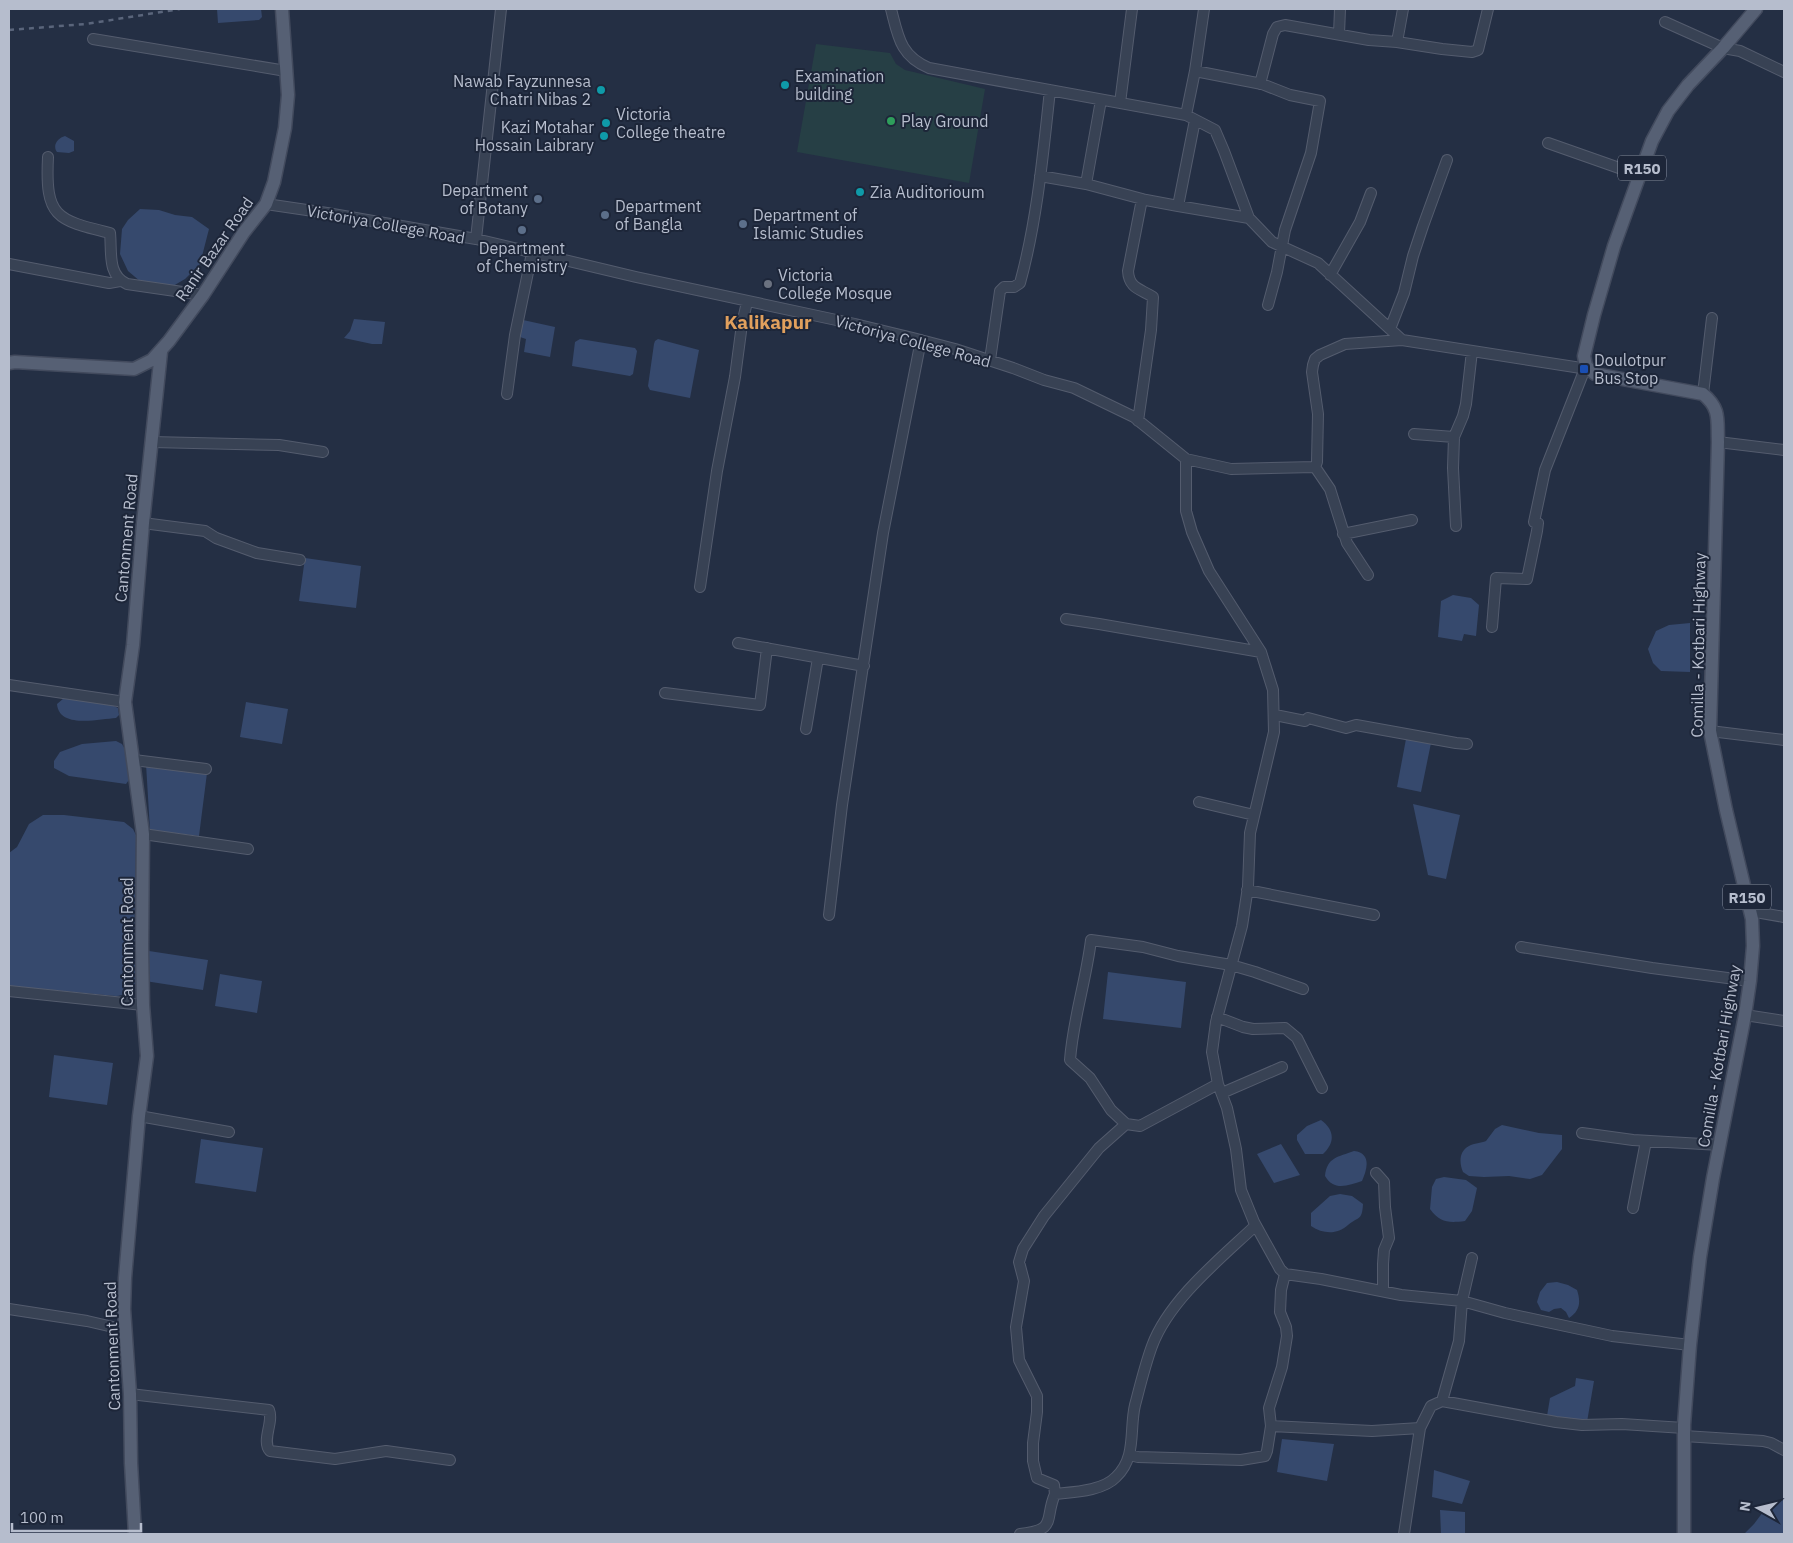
<svg xmlns="http://www.w3.org/2000/svg" width="1793" height="1543" font-family="'IBM Plex Sans',sans-serif">
<rect width="100%" height="100%" fill="#242f44"/>
<path fill="#263f45" d="M816 44 890 53 896 64 905 70 985 89 969 183 797 152Z"/>
<path fill="#36496d" d="M217 9H261L262 17 259 20 218 23Z
M65 136 74 141V151L69 153 57 152C52 145 58 138 65 136Z
M140 209 159 210 175 215 192 217 209 229 200 264 185 279 173 286 141 282 128 271 120 254 122 229 128 220Z
M354 319 385 322 382 344H372L344 338 350 331Z
M523 320 555 327 550 357 524 352 526 339 520 337V331Z
M580 339 635 348 637 351 633 374 630 376 572 366 575 342Z
M658 339 699 350 690 398 650 390 648 386 654 344 655 341Z
M305 558 361 566 356 608 299 601Z
M1453 595 1471 598 1479 605 1476 636 1464 634 1462 641 1438 637 1441 601Z
M1690 623V672L1661 671 1653 663 1648 649 1656 631 1669 625Z
M64 698 112 705 118 708 119 715 116 718C99 719 59 729 57 704Z
M246 702 288 709 282 744 240 737Z
M1406 739 1431 743 1421 792 1397 787Z
M116 741 122 744 127 753 131 777 126 784 69 776 54 768V761L60 752 82 744Z
M146 764 207 773 199 836 150 830Z
M1413 804 1460 815 1446 879 1428 875Z
M43 815H64L124 822 133 829 136 835 134 958C137 977 140 993 116 996L9 986V853L17 847 29 824Z
M149 951 208 960 203 990 145 981Z
M1108 972 1186 982 1181 1028 1103 1019Z
M220 974 262 981 257 1013 215 1006Z
M54 1055 113 1063 107 1105 49 1097Z
M1321 1120C1335 1130 1335 1143 1323 1154H1305L1297 1140V1135L1307 1126Z
M1502 1125 1539 1133 1562 1135V1149L1542 1175 1530 1179 1509 1176 1484 1177 1469 1176 1463 1172C1459 1163 1459 1151 1469 1146 1474 1143 1481 1143 1486 1141L1495 1129Z
M201 1139 263 1148 256 1192 195 1183Z
M1281 1144 1300 1175 1274 1183 1257 1154Z
M1354 1151C1372 1153 1367 1170 1362 1181 1349 1185 1334 1192 1325 1176 1327 1157 1338 1157 1354 1151Z
M1444 1177 1466 1180 1477 1188 1472 1211 1465 1221C1449 1223 1440 1223 1430 1209L1432 1187 1436 1179Z
M1340 1194 1352 1196 1363 1204C1362 1221 1359 1216 1348 1225 1337 1235 1323 1234 1311 1226V1213L1330 1196Z
M1557 1282 1568 1285 1577 1290C1581 1302 1580 1311 1569 1318L1566 1312 1561 1308 1554 1309 1549 1312 1541 1310 1537 1302 1540 1292 1547 1283Z
M1576 1378 1594 1381 1587 1422 1547 1416 1550 1398 1575 1386Z
M1282 1439 1334 1444 1327 1481 1277 1472Z
M1434 1470 1470 1481 1462 1504 1432 1497Z
M1784 1500V1534H1744L1754 1524 1769 1504Z
M1440 1510 1465 1512V1534H1441Z"/>
<g fill="none" stroke-linecap="round" stroke-linejoin="round">
<defs>
<path id="minor" d="M891 9C898 36 900 56 929 68L1186 115 1215 130 1224 151 1249 218 1272 242 1318 263 1402 340
M1665 22 1723 48 1740 51 1784 72
M1339 34 1340 9
M93 39 286 71
M1397 42 1403 9
M1195 71 1204 9
M1260 84 1273 34 1277 27 1285 25 1369 40 1397 42 1442 49 1472 52 1478 50 1488 9
M1120 103 1132 9
M1186 115 1195 71 1262 84 1290 95 1320 101 1311 153 1285 230 1277 272 1268 305
M1548 143 1639 175
M48 157C45 217 56 220 110 233 112 252 107 275 127 284L203 295
M1040 176 1086 184 1101 100
M1086 184 1146 200 1178 206 1195 120
M266 204 327 213 476 239 636 277 855 324 913 338 955 349 1013 368 1044 380 1074 388 1134 417 1186 459 1231 469 1315 467 1317 462 1318 414 1312 372 1313 365 1315 359 1320 355 1345 344 1402 340 1581 368 1586 366
M1178 206 1249 218
M476 239 501 9
M9 264 109 283 120 281
M1330 275 1360 222 1371 193
M1390 329 1404 293 1413 256 1423 226 1447 160
M990 360 1000 291 1004 287H1014L1020 283C1037 221 1043 155 1050 90
M507 394 515 335 532 253
M1703 394 1712 318
M1138 421 1151 330 1153 297C1141 289 1129 289 1128 271L1142 199
M1414 434 1454 437
M152 442 279 445 323 452
M1718 442 1784 450
M1186 459V511L1192 532 1209 571 1261 652 1273 690 1274 732 1250 833 1248 887 1242 926 1216 1022 1212 1052 1218 1084 1227 1108 1236 1149 1241 1190 1254 1222 1280 1269 1285 1274 1321 1279 1401 1295 1462 1301 1505 1313 1612 1336 1690 1345
M1315 467 1330 489 1347 543 1368 575
M143 523 205 531 216 538 257 553 300 560
M1456 526 1453 468 1454 437 1463 416 1466 404 1472 351
M1343 534 1412 520
M700 587 717 471 735 377 742 324 747 302
M1066 619 1099 624 1261 652
M1492 627 1496 578 1527 579 1537 531 1538 523 1534 522 1545 470 1586 366
M738 643 864 666
M9 685 125 702
M665 693 760 705 767 648
M1275 715 1305 721 1308 718 1346 728 1356 725 1456 743 1467 744
M806 729 818 658
M1710 731 1784 740
M134 760 206 769
M1199 802 1254 815
M143 834 248 849
M1247 890 1374 915
M1750 911 1784 917
M829 915 842 805 883 533 921 340
M1521 947 1652 968 1750 981
M9 991 143 1005
M1745 1015 1784 1021
M1217 1017 1243 1027 1253 1029 1285 1028 1297 1038 1322 1088
M1222 1093 1282 1067
M139 1116 229 1132
M1126 1124 1111 1110 1090 1078 1070 1060C1073 1019 1086 981 1091 940L1143 947 1178 956 1231 965 1255 972 1303 989
M1582 1133 1633 1140 1720 1145
M1376 1173 1384 1182 1385 1207 1389 1238 1384 1250 1383 1264V1291
M1633 1208 1646 1141
M9 1309 87 1321 126 1330
M130 1394 269 1410C274 1422 261 1441 270 1451L335 1459 386 1451 450 1460
M1442 1401 1556 1422 1582 1425 1622 1424 1684 1428
M1271 1426 1372 1431 1420 1428 1431 1406 1442 1401 1459 1341 1462 1301 1472 1258
M1684 1436 1763 1441 1771 1443 1784 1450
M1129 1455 1138 1457 1241 1460 1265 1456 1267 1451 1271 1426 1269 1408 1282 1367 1287 1336 1286 1327 1280 1312 1281 1290 1285 1274
M1055 1494 1054 1485 1037 1478 1033 1461V1443L1037 1412V1396L1019 1360 1016 1327 1024 1281 1019 1262 1023 1249 1044 1216 1099 1148 1126 1124 1140 1126 1218 1084
M1020 1534C1058 1530 1044 1519 1055 1494 1073 1492 1103 1491 1116 1477 1137 1457 1129 1430 1135 1405 1140 1386 1145 1365 1152 1346 1169 1300 1220 1259 1255 1226
M1404 1534 1420 1428"/>
<path id="major" d="M9 363 15 362 134 369 152 360 169 341 203 295 244 232 266 204 274 182 285 128 288 95 282 9
M135 1534 131 1463 130 1394 124 1309 125 1278 139 1116 147 1056 143 1005 142 946 143 834 125 702 133 645 143 523 161 352
M1684 1534V1425L1690 1345 1700 1257 1713 1178 1745 1015 1750 981 1753 946 1752 919 1726 810 1710 731 1718 442C1717 420 1721 409 1703 394L1595 374 1586 366 1584 356 1594 315 1614 246 1652 141 1668 111 1688 85 1723 48 1756 9"/>
</defs>
<use href="#minor" stroke="#545c6e" stroke-width="12"/>
<use href="#major" stroke="#424a5d" stroke-width="15"/>
<use href="#minor" stroke="#384254" stroke-width="10"/>
<use href="#major" stroke="#566074" stroke-width="12"/>
<path stroke="#5a657b" stroke-width="2.5" stroke-dasharray="5 5" stroke-linecap="butt" d="M9 30 86 24 180 9"/>
</g>
<g fill="#0f9aa8" stroke="#1d2639" stroke-width="2">
<circle cx="785" cy="85" r="5"/>
<circle cx="601" cy="90" r="5"/>
<circle cx="606" cy="123" r="5"/>
<circle cx="604" cy="136" r="5"/>
<circle cx="860" cy="192" r="5"/>
</g>
<circle fill="#2e9e5b" stroke="#1d2639" stroke-width="2" cx="891" cy="121" r="5"/>
<g fill="#5c6f8a" stroke="#1d2639" stroke-width="2">
<circle cx="538" cy="199" r="5"/>
<circle cx="605" cy="215" r="5"/>
<circle cx="743" cy="224" r="5"/>
<circle cx="522" cy="230" r="5"/>
</g>
<circle fill="#6b7280" stroke="#1d2639" stroke-width="2" cx="768" cy="284" r="5"/>
<rect fill="#1a4fb4" stroke="#1d2639" stroke-width="2" x="1579" y="364" width="10" height="10" rx="2.5"/>
<g text-anchor="middle" dominant-baseline="central" stroke-width="4" stroke-linejoin="round" paint-order="stroke">
<g fill="#1d2639" stroke="#8890a1" stroke-width="1">
<rect x="1618" y="155.5" width="48" height="25" rx="4"/>
<rect x="1723" y="884.5" width="48" height="25" rx="4"/>
</g>
<g font-size="15" font-weight="bold" fill="#b6bdcd">
<text x="1642" y="168">R150</text>
<text x="1747" y="897">R150</text>
</g>
<g font-size="16" fill="#b6bdcd" stroke="#1d2639" text-anchor="start">
<text x="795" y="76">Examination<tspan x="795" dy="18">building</tspan></text>
<text x="591" y="81" text-anchor="end">Nawab Fayzunnesa<tspan x="591" dy="18">Chatri Nibas 2</tspan></text>
<text x="616" y="114">Victoria<tspan x="616" dy="18">College theatre</tspan></text>
<text x="901" y="121">Play Ground</text>
<text x="594" y="127" text-anchor="end">Kazi Motahar<tspan x="594" dy="18">Hossain Laibrary</tspan></text>
<text x="528" y="190" text-anchor="end">Department<tspan x="528" dy="18">of Botany</tspan></text>
<text x="870" y="192">Zia Auditorioum</text>
<text x="615" y="206">Department<tspan x="615" dy="18">of Bangla</tspan></text>
<text x="753" y="215">Department of<tspan x="753" dy="18">Islamic Studies</tspan></text>
<text x="522" y="248" text-anchor="middle">Department<tspan x="522" dy="18">of Chemistry</tspan></text>
<text x="778" y="275">Victoria<tspan x="778" dy="18">College Mosque</tspan></text>
<text x="1594" y="360">Doulotpur<tspan x="1594" dy="18">Bus Stop</tspan></text>
</g>
<g font-size="16" fill="#b6bdcd" stroke="#1d2639">
<text transform="translate(386 224) rotate(10)">Victoriya College Road</text>
<text transform="translate(214 249) rotate(-55)">Ranir Bazar Road</text>
<text transform="translate(913 341) rotate(15)">Victoriya College Road</text>
<text transform="translate(126 538) rotate(-85)">Cantonment Road</text>
<text transform="translate(1698 645) rotate(-89)">Comilla - Kotbari Highway</text>
<text transform="translate(127 942) rotate(-90)">Cantonment Road</text>
<text transform="translate(1719 1056) rotate(-80)">Comilla - Kotbari Highway</text>
<text transform="translate(112 1346) rotate(-92)">Cantonment Road</text>
</g>
<g font-size="19" font-weight="bold" fill="#e1a05d" stroke="#1d2639">
<text x="768" y="322">Kalikapur</text>
</g>
</g>
<rect width="1793" height="1543" fill="none" stroke="#b6bdcd" stroke-width="20"/>
<g transform="translate(1758 1508) rotate(278)" stroke="#1d2639" stroke-width="4" paint-order="stroke">
<path d="M0-4L9 19L0 12L-9 19Z" fill="#b6bdcd"/>
<text y="-8" font-size="14" font-weight="bold" text-anchor="middle" fill="#b6bdcd">N</text>
</g>
<path d="M12 1523v8h129v-8" fill="none" stroke="#b6bdcd" stroke-width="2.5"/>
<text x="20" y="1523" font-size="15" fill="#b6bdcd" stroke="#1d2639" stroke-width="4" paint-order="stroke">100 m</text>
</svg>
